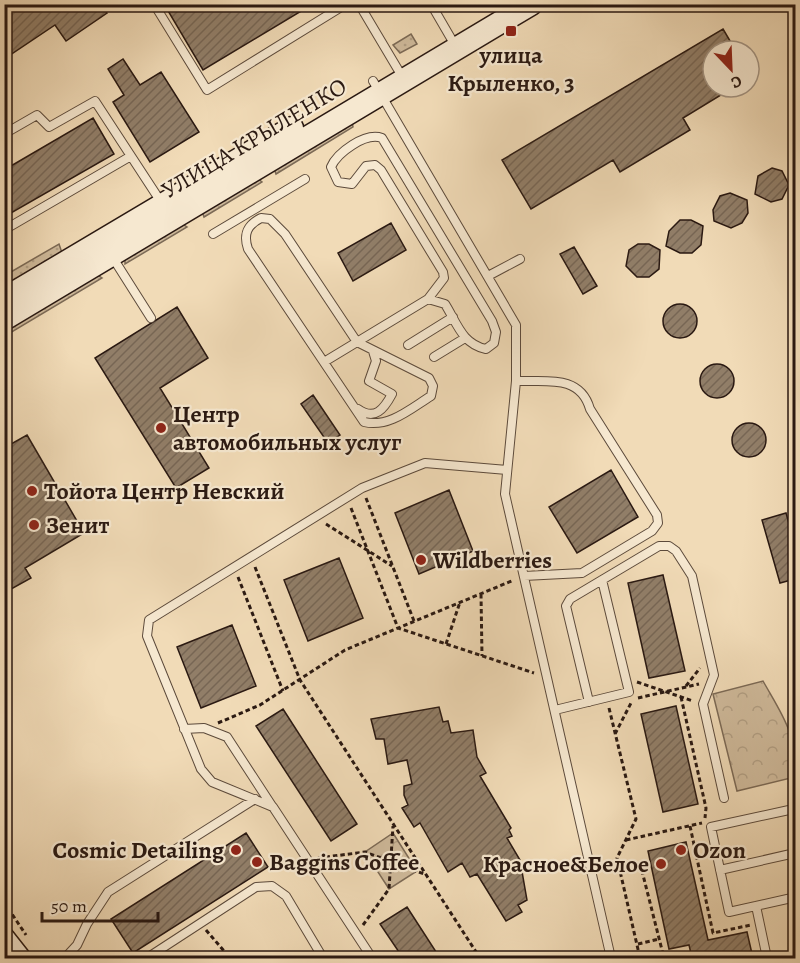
<svg xmlns="http://www.w3.org/2000/svg" width="800" height="963" font-family="Alegreya,serif">
<defs>
<pattern id="grass-dots" width="8" height="8" patternUnits="userSpaceOnUse" patternTransform="scale(1.5)"><rect width="8" height="8" fill="#cfba9b"/><path d="M2 2h.1M6 6h.1" fill="none" stroke="#b29f84" stroke-width="1.8" stroke-linecap="round"/></pattern>
<pattern id="park-crowns" width="20" height="18" patternUnits="userSpaceOnUse" patternTransform="scale(1.5)"><rect width="20" height="18" fill="#cfba9b"/><path d="M2 6a3 3 0 1 1 6 0M12 15a3 3 0 1 1 6 0" fill="none" stroke="#b29f84"/></pattern>
<pattern id="building-hatch" width="6" height="6" patternUnits="userSpaceOnUse" patternTransform="scale(1.5)"><rect width="6" height="6" fill="#917e68"/><path d="M-1 1l2-2M0 6l6-6M5 7l2-2" fill="none" stroke="#776654"/></pattern>
</defs>
<rect width="100%" height="100%" fill="#f1dbb7"/>
<filter id="stains"><feTurbulence type="fractalNoise" baseFrequency=".00333" numOctaves="4"/><feColorMatrix values="0 0 0 0 .2 0 0 0 0 .09 0 0 0 0 .02 0 0 0 .5 -.17"/></filter>
<radialGradient id="worn" r=".72"><stop offset=".6" stop-color="#630" stop-opacity="0"/><stop offset="1" stop-color="#630" stop-opacity=".3"/></radialGradient>
<path fill="url(#grass-dots)" stroke="#7c6a56" stroke-width="1.5" d="M411 34 417 44 400 53 393 45Z
M352 122 353 127 276 174 274 168Z
M257 178 262 182 204 217 202 211Z
M181 223 187 227 125 264V257Z
M59 244 62 253 5 291 4 276Z
M96 274 102 278 5 336V330Z"/>
<path fill="url(#park-crowns)" stroke="#7c6a56" stroke-width="1.5" d="M763 681C784 718 796 732 795 777L737 791 713 694Z
M393 833 417 871 389 889 365 852Z"/>
<path fill="url(#building-hatch)" stroke="#2a1912" stroke-width="1.5" d="M4 4H101L107 13 66 41 55 25 4 59Z
M164 4H313L203 70Z
M723 29 736 51H713V87H734L683 118 690 130 620 172 613 160 531 209 502 160Z
M123 59 140 85 161 72 199 132 150 162 113 102 124 95 108 69Z
M93 118 114 154 4 217V170Z
M772 168 782 171 789 185 782 199 771 202 755 194 758 176Z
M730 193 747 200 748 213 742 223 731 228 714 221 713 210 720 196Z
M680 220H691L703 226 701 245 692 253H680L666 246 669 231Z
M391 223 406 250 353 281 338 253Z
M638 244H649L660 250 659 269 649 277H637L626 266 629 250Z
M574 247 597 286 583 294 560 254Z
M663 321a17 17 0 1 1 34 0a17 17 0 1 1-34 0Z
M177 307 208 358 160 388 209 468 176 488 95 358Z
M700 381a17 17 0 1 1 34 0a17 17 0 1 1-34 0Z
M313 395 340 435 328 443 301 404Z
M732 440a17 17 0 1 1 34 0a17 17 0 1 1-34 0Z
M27 435 84 533 25 568 31 578 4 593V448Z
M611 470 638 517 577 553 549 507Z
M449 490 473 551 419 574 395 513Z
M786 513 795 545V579L780 583 762 520Z
M339 558 363 618 308 641 284 580Z
M663 575 685 671 649 678 628 583Z
M232 625 256 686 201 708 177 647Z
M676 706 698 804 663 812 641 714Z
M439 707 443 722 448 721 451 733 473 730 477 757 486 773 480 776 511 828 509 830 512 836 507 838 520 860 527 900 518 905 522 912 506 921 477 874 470 877 462 863 448 872 420 823 414 827 402 808 408 805 404 795V786L412 784 407 760 388 764 384 739H376L371 719Z
M283 709 357 824 331 841 256 726Z
M246 833 268 867 133 953 111 919Z
M686 842 708 940 747 932 753 958H692L689 945 669 949 648 851Z
M407 907 440 958H403L380 924Z"/>
<g fill="none" stroke-linecap="round" stroke-linejoin="round">
<defs>
<path id="lane" d="M154 4 207 90 346 4
M359 4 403 78
M431 4 456 47
M373 81 516 325V381L505 494 611 958
M4 134 37 115 49 127 95 101 161 202
M261 218 270 219 285 234 357 342 429 378 433 386 431 396C410 409 389 428 364 422L248 249C243 234 247 225 261 218Z
M4 230 131 156
M213 234 305 179
M113 258 151 318
M488 276 520 259
M408 345 453 317
M434 357 465 338
M324 362 428 299 444 278 443 272 381 170 375 165 366 166 352 184 338 182 331 167C337 153 365 132 382 138L492 321 496 332 494 343 486 349C462 344 457 323 445 304L428 299
M516 381C546 382 580 374 590 409L657 515 658 523 652 531 582 573 524 576
M358 409C375 421 384 409 392 394L369 381 376 361 373 351
M589 702 566 606 570 599 659 546H669L676 551 692 576 714 675 703 704 724 798
M555 710 629 692 602 580
M184 729 204 728 227 737 272 806
M789 810 711 827 729 912 796 897
M720 870 795 853
M756 906 767 958
M65 958 77 945 87 924 108 892 255 799
M147 958 256 887 272 886 286 896 323 958
M372 958 273 807 212 782 201 769 147 636 149 620 362 488 425 463 507 470"/>
<path id="secondary" d="M4 299 292 128
M4 319 531 4
M4 939 19 958"/>
</defs>
<use href="#lane" stroke="#5c4a3b" stroke-width="10"/>
<use href="#secondary" stroke="#2a1912" stroke-width="25"/>
<path stroke="#2a1912" stroke-width="3" stroke-dasharray="4.5 3" stroke-linecap="butt" d="M366 498 414 621
M351 508 398 628 534 673
M326 524 392 566
M255 567 300 680 480 958
M238 577 283 691
M481 594 482 656
M446 644 460 602
M637 682 693 701
M686 686 700 668
M681 697 706 808 705 818
M638 698 699 684
M609 708 636 819 617 858 640 958
M218 723 260 705 345 650 514 580
M615 734 631 703
M690 826 713 933 751 925
M626 840 702 823
M318 858 365 852 424 874
M640 863 664 958
M4 902 26 935
M363 925 389 889 393 826
M206 930 230 958
M638 944 659 939"/>
<use href="#lane" stroke="#f6e8d0" stroke-width="8"/>
<use href="#secondary" stroke="#f6e8d0" stroke-width="22"/>
</g>
<g fill="#8f2418" stroke="#f6e8d0" stroke-width="2">
<rect x="505" y="25" width="12" height="12" rx="3"/>
<circle cx="161" cy="428" r="6"/>
<circle cx="32" cy="491" r="6"/>
<circle cx="34" cy="525" r="6"/>
<circle cx="421" cy="560" r="6"/>
<circle cx="236" cy="850" r="6"/>
<circle cx="681" cy="850" r="6"/>
<circle cx="257" cy="862" r="6"/>
<circle cx="661" cy="864" r="6"/>
</g>
<g text-anchor="middle" dominant-baseline="central" stroke-width="4.5" stroke-linejoin="round" paint-order="stroke">
<g font-size="24" font-weight="bold" fill="#2a1912" stroke="#f6e8d0" text-anchor="start">
<text x="511" y="55" text-anchor="middle">улица<tspan x="511" dy="28">Крыленко, 3</tspan></text>
<text x="173" y="414">Центр<tspan x="173" dy="28">автомобильных услуг</tspan></text>
<text x="44" y="491">Тойота Центр Невский</text>
<text x="46" y="525">Зенит</text>
<text x="433" y="560">Wildberries</text>
<text x="224" y="850" text-anchor="end">Cosmic Detailing</text>
<text x="693" y="850">Ozon</text>
<text x="269" y="862">Baggins Coffee</text>
<text x="649" y="864" text-anchor="end">Красное&amp;Белое</text>
</g>
<g font-size="24" fill="#2a1912" stroke="#f6e8d0">
<text transform="translate(254 138) rotate(-31)">УЛИЦА КРЫЛЕНКО</text>
</g>
</g>
<rect width="800" height="963" fill="none" stroke="#f1dbb7" stroke-width="24"/>
<rect x="6" y="6" width="788" height="951" fill="none" stroke="#2a1912" stroke-width="3"/>
<rect x="12" y="12" width="776" height="939" fill="none" stroke="#2a1912" stroke-width="1.5"/>
<g transform="translate(731 69) rotate(157)"><circle r="28" fill="#f6e8d0" stroke="#a49584" stroke-width="1.5"/>
<path d="M0-4.5L10 22L0 15L-10 22Z" fill="#8f2418"/>
<text y="-9" font-size="16" font-weight="bold" text-anchor="middle" fill="#2a1912">С</text>
</g>
<path d="M42 912v9h116v-9" fill="none" stroke="#2a1912" stroke-width="3"/>
<text x="51" y="912" font-size="18" fill="#2a1912" stroke="#f6e8d0" stroke-width="4.5" paint-order="stroke">50 m</text>
<rect width="100%" height="100%" filter="url(#stains)"/>
<rect width="100%" height="100%" fill="url(#worn)"/>
</svg>
